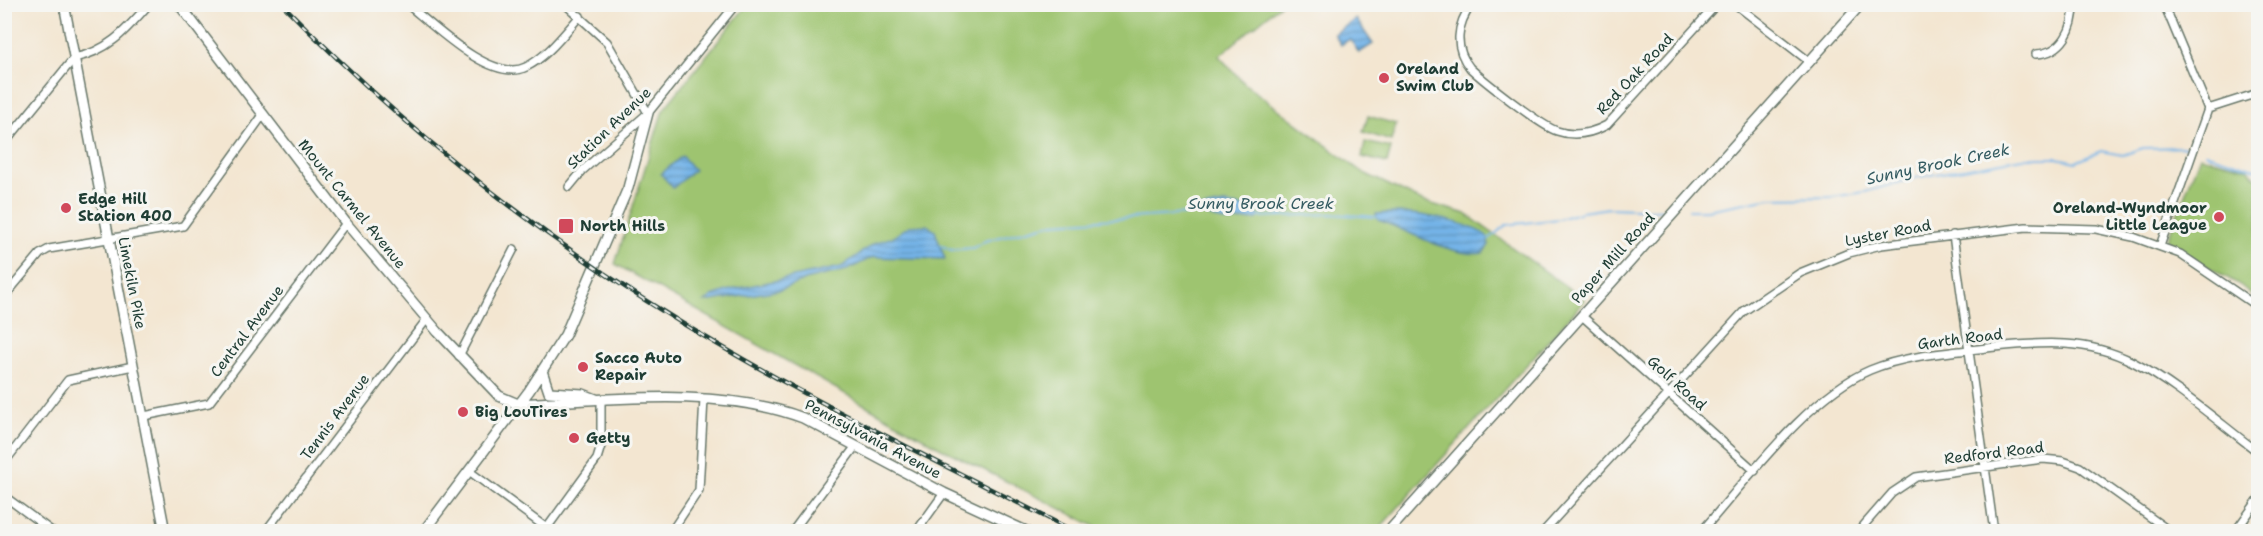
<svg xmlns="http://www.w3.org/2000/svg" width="2263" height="536" font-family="'Shantell Sans',sans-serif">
<defs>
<pattern id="water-rules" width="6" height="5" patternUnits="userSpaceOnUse" patternTransform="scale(1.5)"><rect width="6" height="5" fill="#75b4e8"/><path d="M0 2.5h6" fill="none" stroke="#5f94bd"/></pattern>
</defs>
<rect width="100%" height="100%" fill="#f6f6f2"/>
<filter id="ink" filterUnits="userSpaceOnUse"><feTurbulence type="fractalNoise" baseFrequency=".0167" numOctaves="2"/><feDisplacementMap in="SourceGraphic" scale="12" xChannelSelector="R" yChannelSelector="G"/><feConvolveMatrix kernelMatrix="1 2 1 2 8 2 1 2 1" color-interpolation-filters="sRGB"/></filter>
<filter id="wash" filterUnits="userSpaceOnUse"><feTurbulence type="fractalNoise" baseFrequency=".008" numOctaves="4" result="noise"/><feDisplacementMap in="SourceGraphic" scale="24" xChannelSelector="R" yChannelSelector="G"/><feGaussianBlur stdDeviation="1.35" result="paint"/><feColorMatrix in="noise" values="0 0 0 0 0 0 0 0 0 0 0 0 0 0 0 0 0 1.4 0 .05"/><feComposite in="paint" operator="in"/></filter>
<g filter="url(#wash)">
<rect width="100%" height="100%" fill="#f3e6d1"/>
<path fill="#9ec46f" stroke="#5e8052" stroke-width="1.5" d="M1281 4 1219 56 1245 84 1362 172 1422 201 1466 214 1585 300 1377 531 1106 532 943 449 615 264 663 110 747 5Z
M1368 116 1396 124 1391 141 1363 132Z
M1365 142 1391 148 1387 163 1362 157Z
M2200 156 2248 168 2258 180V300L2240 285 2166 243Z"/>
<path fill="url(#water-rules)" stroke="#4a788e" stroke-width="1.5" d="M1356 19 1373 44 1359 53 1350 39 1341 45 1334 34Z
M682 156 694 170 673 188 661 174Z
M1224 204 1252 208 1259 216 1257 219 1227 222 1202 215 1201 208Z
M1376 214C1407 210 1462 219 1487 236L1489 245 1483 253C1454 258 1407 230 1378 220Z
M927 225 935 231 945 259 873 257 847 270 808 279 780 290 705 302 712 296 730 290 841 267 875 243 893 237 909 226Z"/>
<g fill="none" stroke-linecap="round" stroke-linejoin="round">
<path stroke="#75b4e8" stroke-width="2" d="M2205 153 2258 170
M1689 210H1707L1770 198 1832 197 1865 192 1915 178 2022 158H2057L2076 162 2101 151 2123 155 2143 148 2189 147
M1257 217 1330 214 1377 217
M1486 238 1489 239 1506 225 1559 219 1582 212 1609 208 1664 210
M940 245 951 250 973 248 985 241 1054 223 1205 213"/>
</g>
</g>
<g filter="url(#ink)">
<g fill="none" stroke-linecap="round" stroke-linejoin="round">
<defs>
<path id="street" d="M407 4C433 25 492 84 526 67 547 57 564 34 580 16
M565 4 607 42 648 113
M1472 4C1456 25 1454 48 1470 68 1484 81 1541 126 1557 131 1574 137 1592 133 1607 125L1717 4
M1735 4 1810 62
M2036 54C2063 53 2074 29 2074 4
M2208 109 2258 93
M4 144 74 58C109 51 126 30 149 4
M569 187 583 170 648 113 736 4
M1953 235 1994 532
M2160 246 2208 109 2164 4
M4 297 40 254 49 249 183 226 263 115
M1582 316 1755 471
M459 356 514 249
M144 416 209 403 346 223
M4 463 68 380 133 366
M469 471 552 532
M4 496 53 532
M265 532 427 319
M544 532 597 459 601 446V401
M671 532 699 490 704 399
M792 532 855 447
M916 532 944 493
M1543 532 1744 311 1800 273 1849 253 1881 245 2026 227 2096 229 2133 237 2180 254 2258 307
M1701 532C1747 480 1808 396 1870 370 1909 354 1955 352 1995 347 2043 342 2088 339 2133 362 2177 385 2218 422 2258 452
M1858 532 1892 493 1916 477 2043 459 2063 461 2080 467 2171 532
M2235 532 2258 500"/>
<path id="secondary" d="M64 4 165 532
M179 4 346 223 438 332 499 396 518 404C606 400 720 386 803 418L944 493 1028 532
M542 371 549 392 583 394 596 399
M423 532 529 391 565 335 628 188 648 113
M1388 532 1861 4"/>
</defs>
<use href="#street" stroke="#69786b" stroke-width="10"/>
<use href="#secondary" stroke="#69786b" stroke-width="12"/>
<use href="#street" stroke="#fff" stroke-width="7"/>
<use href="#secondary" stroke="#fff" stroke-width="9"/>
<defs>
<path id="rail" d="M282 4C411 136 557 251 717 344 833 412 955 470 1075 532"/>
</defs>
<use href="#rail" stroke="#1f3d34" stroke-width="4.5"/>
<use href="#rail" stroke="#f6f6f2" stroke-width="2" stroke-dasharray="7" stroke-linecap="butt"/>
</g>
</g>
<g fill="#d1495b" stroke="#f6f6f2" stroke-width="2">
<circle cx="1384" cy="78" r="6"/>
<circle cx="66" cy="208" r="6"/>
<circle cx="2219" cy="217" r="6"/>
<rect x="558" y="218" width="16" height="16" rx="3"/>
<circle cx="583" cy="367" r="6"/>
<circle cx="463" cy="412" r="6"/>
<circle cx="574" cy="438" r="6"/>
</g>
<g text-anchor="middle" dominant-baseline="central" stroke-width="6" stroke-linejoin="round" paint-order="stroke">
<g font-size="15" font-weight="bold" fill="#1f3d34" stroke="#f6f6f2" text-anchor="start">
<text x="1396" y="69">Oreland<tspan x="1396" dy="17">Swim Club</tspan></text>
<text x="78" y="199">Edge Hill<tspan x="78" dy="17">Station 400</tspan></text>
<text x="2207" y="208" text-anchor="end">Oreland-Wyndmoor<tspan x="2207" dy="17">Little League</tspan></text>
<text x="580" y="226">North Hills</text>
<text x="595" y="358">Sacco Auto<tspan x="595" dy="17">Repair</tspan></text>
<text x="475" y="412">Big LouTires</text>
<text x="586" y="438">Getty</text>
</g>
<g font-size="15" fill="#1f3d34" stroke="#f6f6f2">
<text transform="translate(1635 74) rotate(-47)">Red Oak Road</text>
<text transform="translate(609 128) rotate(-44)">Station Avenue</text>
<text transform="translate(352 204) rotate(51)">Mount Carmel Avenue</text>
<text transform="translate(1888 233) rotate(-11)">Lyster Road</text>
<text transform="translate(1613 258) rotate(-48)">Paper Mill Road</text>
<text transform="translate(132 283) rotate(79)">Limekiln Pike</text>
<text transform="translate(247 331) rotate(-53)">Central Avenue</text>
<text transform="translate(1960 339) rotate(-7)">Garth Road</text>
<text transform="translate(1677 383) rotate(42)">Golf Road</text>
<text transform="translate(335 417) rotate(-53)">Tennis Avenue</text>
<text transform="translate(873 439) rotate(28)">Pennsylvania Avenue</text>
<text transform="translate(1994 453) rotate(-7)">Redford Road</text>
</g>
<g font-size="16" font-style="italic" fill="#345b61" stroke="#f6f6f2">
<text transform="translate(1938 164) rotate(-12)">Sunny Brook Creek</text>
<text x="1261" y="203">Sunny Brook Creek</text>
</g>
</g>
<rect width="2263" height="536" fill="none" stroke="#f6f6f2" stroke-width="24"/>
</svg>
